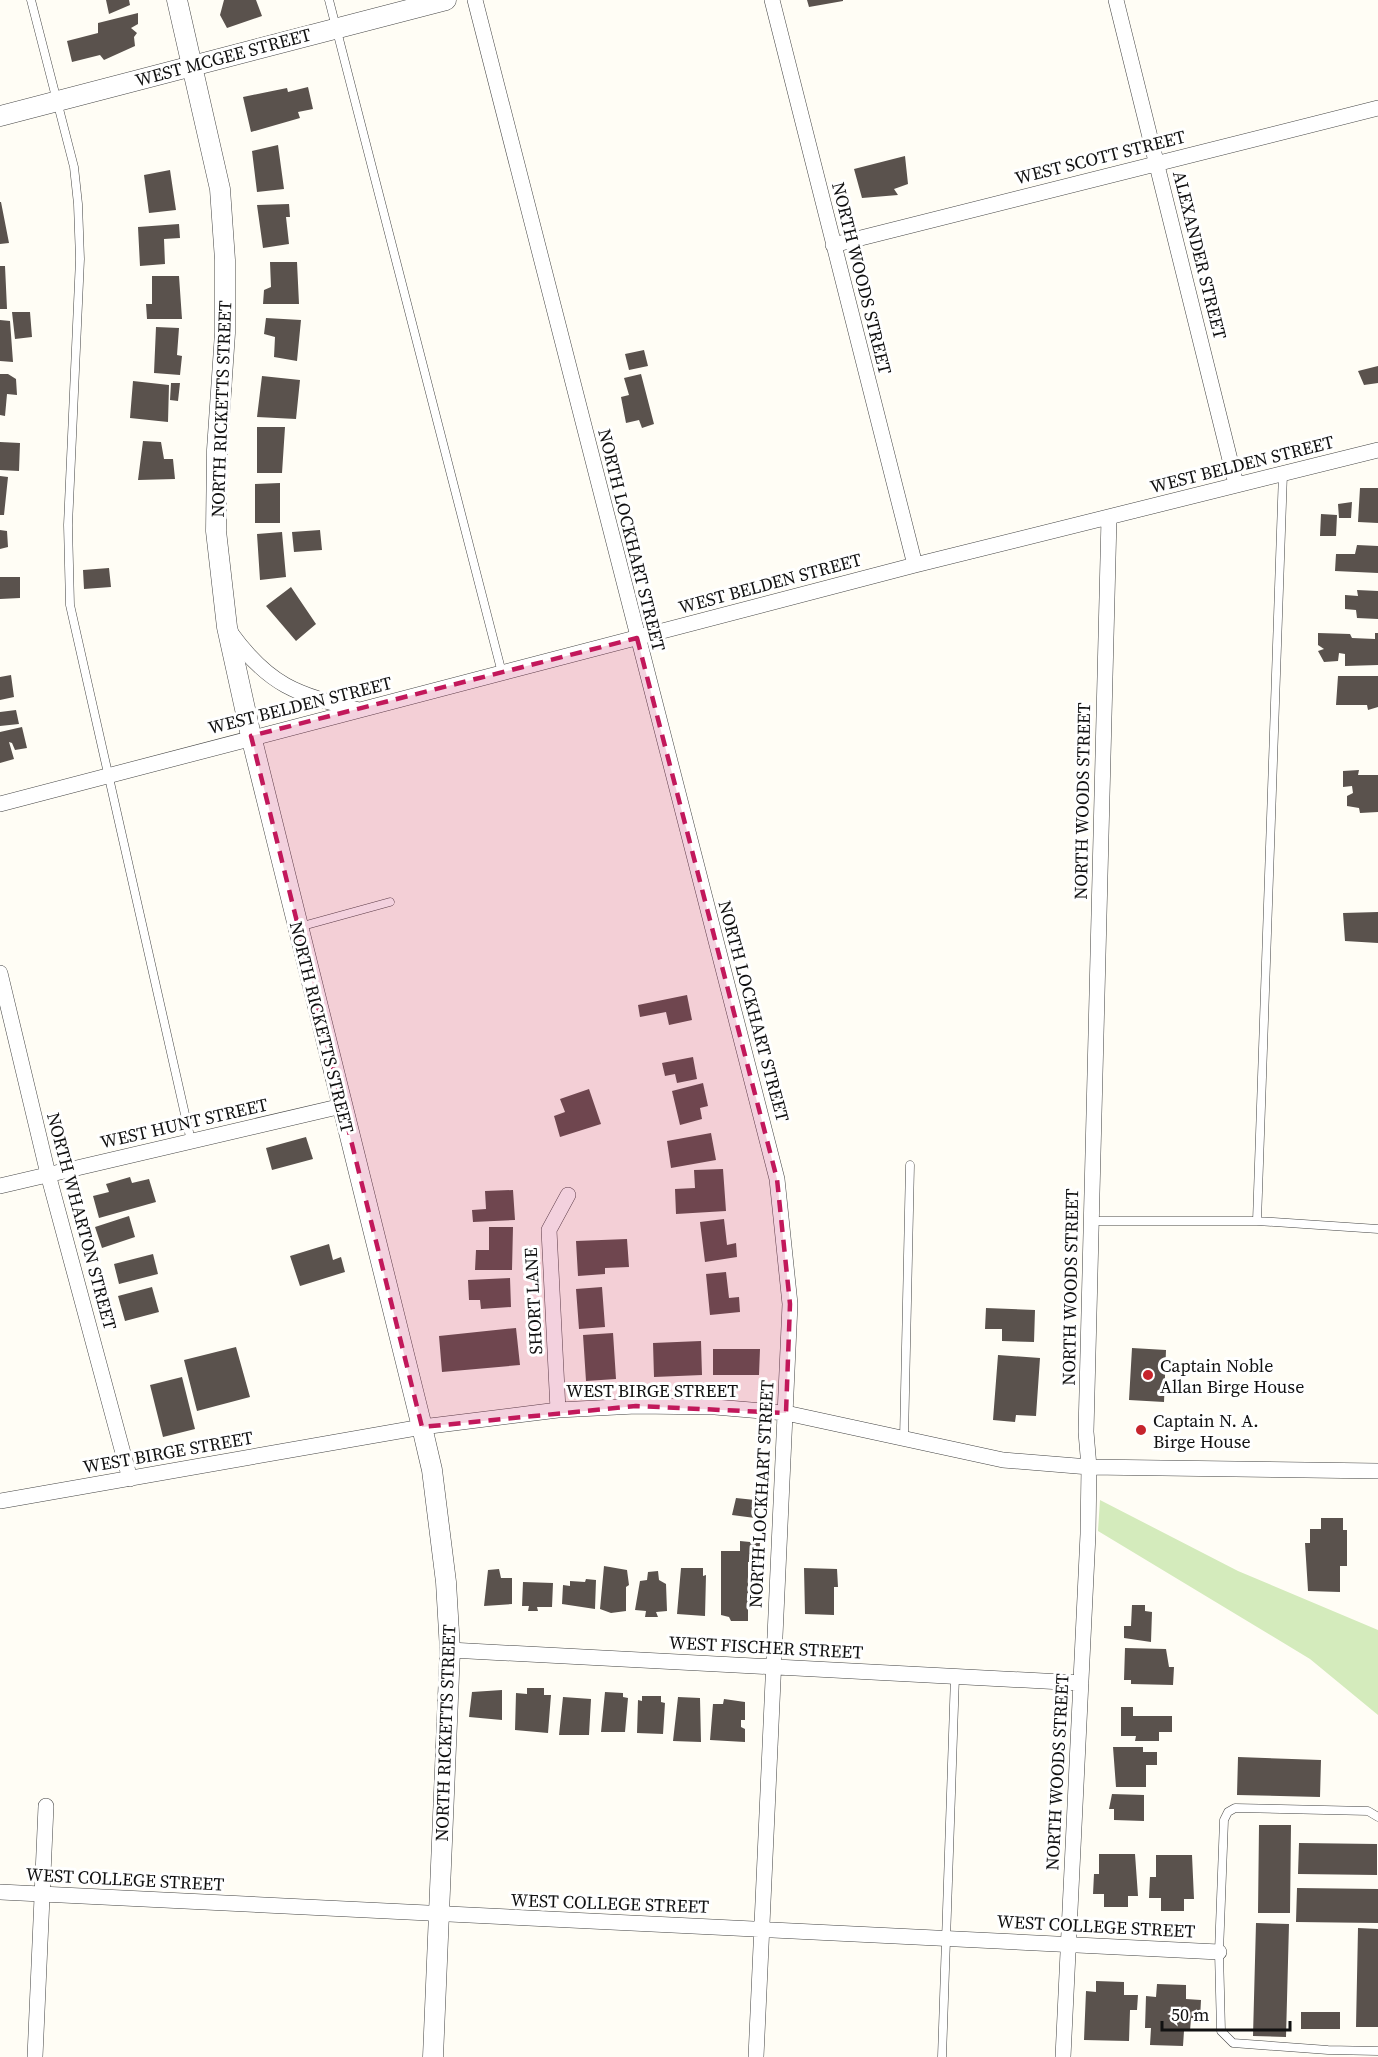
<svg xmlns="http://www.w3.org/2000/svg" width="1378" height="2057" font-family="'Source Serif 4',serif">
<rect width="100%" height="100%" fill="#fffdf5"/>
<path fill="#d4ebbc" d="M1100 1500 1238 1571 1378 1630V1715L1310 1659 1098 1531Z"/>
<path fill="#5a524d" d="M106 0H129L130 5 109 14Z
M224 0H256L262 16 227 28 220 15Z
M807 0H843V1L809 7Z
M138 13V24L131 28 137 33 134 37 135 46 104 60 100 55 72 62 67 41 98 33V23Z
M308 87 313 109 298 112 300 118 251 132 243 97 287 88 288 92Z
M278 145 284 189 257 192 252 151Z
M905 156 908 184 894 189 898 195 862 198 854 169Z
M170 170 176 210 149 213 144 175Z
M0 202H1L9 243 0 244Z
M289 204 290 217H286L289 244 263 248 257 205Z
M179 224 180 238 164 239 165 264 140 266 138 227Z
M270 262H297L299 304H263L264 290 271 287Z
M0 266H5L7 309H0Z
M152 276H179L182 319H147L146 304H152Z
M12 312H30L32 337 15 339Z
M266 318 301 320 297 361 274 357 275 337 264 334Z
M0 320 10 321 13 362 0 361Z
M156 327 179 328 177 355 182 356 180 375 154 373Z
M644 350 648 366 629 370 625 354Z
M1378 366V383L1364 385 1358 371Z
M0 374H8L16 379 17 395 7 394 5 416 0 415Z
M641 374 654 424 642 428 639 420 626 423 621 397 629 395 624 378Z
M262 376 300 380 296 419 257 417Z
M133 381 169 385 168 422 130 418Z
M171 383H180L178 401 170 400Z
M257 427H285L282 473H257Z
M143 441 161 442 164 459H173L175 479 138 480Z
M0 442 20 443 19 471 0 470Z
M0 476 8 477 4 515H0Z
M280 483V523H255V484Z
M1360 488H1378V523L1358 522Z
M1352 502 1351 518H1339L1338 504Z
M1321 514 1337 515 1336 536H1320Z
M0 530 7 531 8 547 0 549Z
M320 530 322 550 294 552 292 532Z
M282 532 286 577 260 580 257 534Z
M1357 545 1378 546V573L1335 571 1336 554H1355Z
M109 568 111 587 84 589 83 570Z
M0 577H20V598L0 599Z
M291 587 316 624 296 641 266 606Z
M1357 590 1378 591V619L1357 618 1356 610 1345 609V595L1358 596Z
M1318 633 1350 634 1352 638 1375 639V633H1378V665L1345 666V654L1339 653 1338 661 1324 662 1318 651 1324 649 1318 645Z
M11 675 14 697 0 700V677Z
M1338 676H1378V707L1368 710 1367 705H1336Z
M16 710 19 724 0 726V712Z
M22 727 27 748 15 750 12 743 9 742 14 759 0 763V732Z
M1359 770 1358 775H1378V812L1360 813 1359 808 1347 806V796L1353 793 1352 786 1343 787V771Z
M1378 912V943L1345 941 1343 913Z
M687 995 692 1020 669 1025 666 1012 640 1017 638 1005Z
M693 1057 697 1079 677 1083 675 1074 665 1076 662 1063Z
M703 1083 708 1106 700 1108 702 1119 680 1125 672 1091Z
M589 1089 601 1124 560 1137 554 1116 565 1112 560 1099Z
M711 1133 716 1160 671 1168 667 1141Z
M306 1137 313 1159 272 1170 266 1148Z
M723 1169 726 1211 676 1214 675 1189 695 1188 694 1170Z
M130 1177 132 1183 149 1179 156 1202 99 1218 93 1196 109 1192 106 1184Z
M513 1190 515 1220 473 1222 472 1210 486 1209 485 1191Z
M129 1216 135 1237 102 1248 95 1227Z
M724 1219 727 1245 736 1243 737 1257 705 1262 700 1222Z
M489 1227H513L512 1270H475L476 1250H489Z
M627 1239 629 1267 605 1268V1274L578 1276 576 1241Z
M329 1244 333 1260 341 1257 345 1272 300 1286 290 1256Z
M153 1254 158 1274 119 1284 114 1264Z
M726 1272 729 1298 739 1297 740 1312 710 1315 706 1274Z
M510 1278 511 1307 481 1309 480 1300H469L468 1280Z
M152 1287 159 1312 125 1321 118 1296Z
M602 1287 605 1327 579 1329 576 1289Z
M986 1308 1035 1310 1034 1342 1002 1341V1329H985Z
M516 1328 520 1365 442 1372 439 1336Z
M613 1333 616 1379 586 1381 583 1335Z
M701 1341 702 1375 654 1377 653 1343Z
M236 1347 250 1397 197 1411 184 1360Z
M1132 1348 1166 1350 1164 1402 1129 1400Z
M713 1349H760L759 1375H713Z
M998 1355 1040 1358 1036 1416 1016 1415 1015 1422 993 1420Z
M182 1377 195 1429 163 1437 150 1385Z
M736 1498 755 1500V1518L732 1515Z
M1321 1518H1343V1530H1347V1566H1340V1592L1308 1591 1305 1543H1310V1529H1321Z
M740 1541 760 1543 759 1563 748 1562V1621H731L729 1617 721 1615V1551H740Z
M604 1566 627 1570 629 1585 626 1587V1611L611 1613 600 1609Z
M681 1568H703V1576L706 1575 705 1616 677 1614Z
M804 1568 837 1569 838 1587H834V1615L805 1614Z
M499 1569 501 1578H512V1604L484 1606 488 1570Z
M658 1571 659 1580 666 1584 667 1611 656 1612 658 1617H645L646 1611 635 1610 640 1581 647 1580 648 1572Z
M586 1579 596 1580 595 1609 562 1604 563 1585 570 1586V1581L585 1582Z
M523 1582 553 1583 552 1607H537L538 1611H528L529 1606H522Z
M1132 1605H1145V1611L1152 1612 1151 1642 1124 1638V1626H1131Z
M1125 1648 1166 1649 1169 1667H1174L1173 1685 1131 1684V1680H1124Z
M527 1688H544V1695H551L548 1733 515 1730 516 1693 527 1694Z
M502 1690V1720L469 1717 472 1692Z
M605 1692 623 1693V1697L628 1698 625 1732H601Z
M642 1696H661V1702L665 1703 663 1734 637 1733 638 1700 642 1701Z
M563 1697 591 1699 589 1735H559Z
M678 1697 700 1698 701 1742 673 1741Z
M724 1699 745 1702V1720H741V1727L745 1729V1742L710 1740 713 1704H723Z
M1121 1707H1133V1716H1172V1732H1159V1741H1135L1136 1736H1121Z
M1113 1747H1143V1752H1157V1765H1146V1787H1116Z
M1238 1757 1321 1760 1320 1797 1237 1795Z
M1112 1794 1144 1795V1821L1114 1820V1809H1109Z
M1259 1825H1291L1290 1913H1258Z
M1299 1843 1377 1844V1875L1298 1874Z
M1099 1854H1135L1138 1896H1128V1907H1104V1894H1093L1094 1874H1099Z
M1156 1855H1192L1194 1899H1184V1911H1161V1898H1149L1150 1877H1156Z
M1297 1888 1378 1889V1923L1296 1922Z
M1256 1923 1289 1924 1286 2037 1253 2036Z
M1358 1928 1378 1929V2027H1356Z
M1096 1981 1124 1982V1995H1138L1137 2010H1130L1129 2041 1084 2040 1086 1991 1096 1992Z
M1157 1984 1186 1985V1999L1201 2000 1200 2019 1191 2018 1190 2031H1184L1183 2046 1150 2045 1151 2028H1145L1146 1996 1156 1997Z
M1301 2012H1340V2029H1301Z"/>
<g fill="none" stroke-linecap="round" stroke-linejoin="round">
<defs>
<path id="service" d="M31 0 74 167 78 204 80 259 68 525 70 605 191 1141
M329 0 502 673
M299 927 390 902
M1091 1221H1257L1378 1229
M1257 1221 1283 473
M904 1438 910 1165
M1378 1817 1368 1811 1235 1808 1228 1812 1224 1820 1219 1952 1221 2031 1233 2043 1328 2050 1378 2051
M942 2057 955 1676"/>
<path id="minor" d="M475 0 777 1179 790 1304 756 2057
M772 0 915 565
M1116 0 1236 484
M833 245 1378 108
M230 632C269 686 296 694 359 710
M0 804 915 565 1378 450
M0 973 48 1174 130 1479
M0 1186 342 1106
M558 1410 549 1230 568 1195
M0 1501 422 1427 558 1410 636 1406 715 1407 786 1413 1003 1460 1089 1467 1378 1471
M450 1650 1081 1683
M0 1892 1219 1952
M35 2057 46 1806
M1063 2057 1088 1534 1089 1467 1086 1432 1109 518"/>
<path id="tertiary" d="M177 0 220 189 225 260V333L217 450 216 531 227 627 251 736 422 1427 432 1470 446 1582 450 1650 433 2057
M0 116 446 0"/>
</defs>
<use href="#service" stroke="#444" stroke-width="9"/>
<use href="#minor" stroke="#444" stroke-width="16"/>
<use href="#tertiary" stroke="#444" stroke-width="21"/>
<use href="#service" stroke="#fff" stroke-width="8"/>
<use href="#minor" stroke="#fff" stroke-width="15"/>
<use href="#tertiary" stroke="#fff" stroke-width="20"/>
</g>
<path fill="#c2185b" fill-opacity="0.2" stroke="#c2185b" stroke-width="4.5" stroke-dasharray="12 8" stroke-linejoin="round" d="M637 638 777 1179 790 1304 786 1413 636 1406 422 1427 251 736Z"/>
<g fill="#c6242b" stroke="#fff" stroke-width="2">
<circle cx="1148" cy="1375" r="6"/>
<circle cx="1141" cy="1430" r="6"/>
</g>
<g text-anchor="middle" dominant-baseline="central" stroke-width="6" stroke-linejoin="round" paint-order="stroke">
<g font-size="18" fill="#111" stroke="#fff">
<text transform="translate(223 57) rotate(-15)">WEST MCGEE STREET</text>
<text transform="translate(1100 157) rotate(-14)">WEST SCOTT STREET</text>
<text transform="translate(1200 255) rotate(76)">ALEXANDER STREET</text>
<text transform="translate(862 278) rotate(76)">NORTH WOODS STREET</text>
<text transform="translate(221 409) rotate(-88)">NORTH RICKETTS STREET</text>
<text transform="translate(1242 464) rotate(-14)">WEST BELDEN STREET</text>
<text transform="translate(632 540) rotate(76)">NORTH LOCKHART STREET</text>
<text transform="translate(770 583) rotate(-15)">WEST BELDEN STREET</text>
<text transform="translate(300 705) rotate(-14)">WEST BELDEN STREET</text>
<text transform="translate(1082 801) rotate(-89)">NORTH WOODS STREET</text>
<text transform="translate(754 1011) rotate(75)">NORTH LOCKHART STREET</text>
<text transform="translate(322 1027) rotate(76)">NORTH RICKETTS STREET</text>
<text transform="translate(184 1123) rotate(-13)">WEST HUNT STREET</text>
<text transform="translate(82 1221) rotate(75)">NORTH WHARTON STREET</text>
<text transform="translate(1070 1287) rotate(-89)">NORTH WOODS STREET</text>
<text transform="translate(533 1301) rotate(-93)">SHORT LANE</text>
<text x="652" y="1390">WEST BIRGE STREET</text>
<text transform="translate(168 1452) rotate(-10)">WEST BIRGE STREET</text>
<text transform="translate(761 1494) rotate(-87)">NORTH LOCKHART STREET</text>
<text transform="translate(766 1647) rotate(3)">WEST FISCHER STREET</text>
<text transform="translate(445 1733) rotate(-88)">NORTH RICKETTS STREET</text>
<text transform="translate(1057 1772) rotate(-87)">NORTH WOODS STREET</text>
<text transform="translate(125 1879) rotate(3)">WEST COLLEGE STREET</text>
<text transform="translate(610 1903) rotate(2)">WEST COLLEGE STREET</text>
<text transform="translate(1096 1926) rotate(3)">WEST COLLEGE STREET</text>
</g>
<g font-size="18" fill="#111" stroke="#fff" text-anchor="start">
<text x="1160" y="1365">Captain Noble<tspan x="1160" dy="21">Allan Birge House</tspan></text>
<text x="1153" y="1420">Captain N. A.<tspan x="1153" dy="21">Birge House</tspan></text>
</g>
</g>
<path d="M1162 2021v9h128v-9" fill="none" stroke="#111111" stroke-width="3"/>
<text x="1171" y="2021" font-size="18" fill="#111111" stroke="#ffffff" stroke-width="4.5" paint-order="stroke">50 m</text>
</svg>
